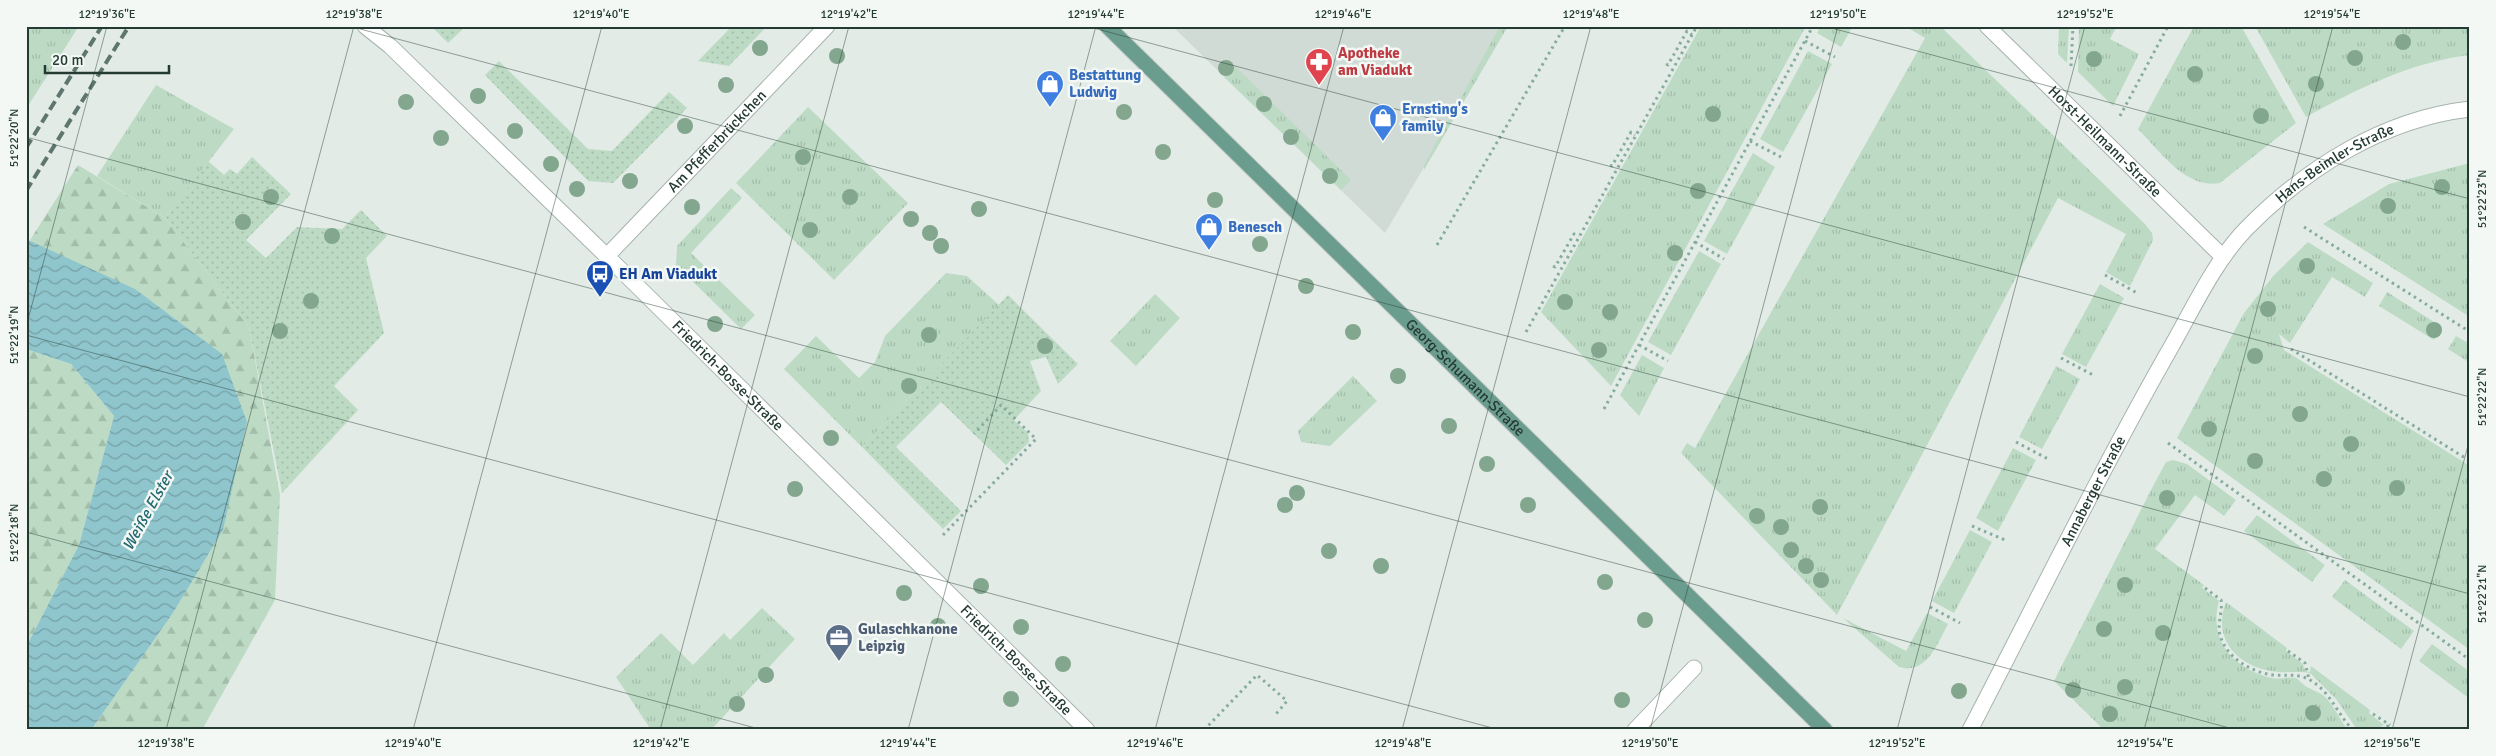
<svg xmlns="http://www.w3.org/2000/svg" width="2496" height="756" font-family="Signika,sans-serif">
<defs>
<pattern id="grass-tufts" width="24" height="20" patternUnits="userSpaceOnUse" patternTransform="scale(1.25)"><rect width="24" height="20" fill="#bddbc4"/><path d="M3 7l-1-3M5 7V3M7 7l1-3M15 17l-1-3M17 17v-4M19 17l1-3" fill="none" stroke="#a2bda9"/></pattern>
<pattern id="forest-firs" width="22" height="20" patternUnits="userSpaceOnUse" patternTransform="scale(1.25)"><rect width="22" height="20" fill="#bddbc4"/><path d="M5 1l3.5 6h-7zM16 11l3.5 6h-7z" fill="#a2bda9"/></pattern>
<pattern id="garden-dots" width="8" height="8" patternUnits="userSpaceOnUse" patternTransform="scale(1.25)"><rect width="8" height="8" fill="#bddbc4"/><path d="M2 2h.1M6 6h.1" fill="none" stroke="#a2bda9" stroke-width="1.8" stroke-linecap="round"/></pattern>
<pattern id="water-waves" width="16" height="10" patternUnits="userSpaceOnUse" patternTransform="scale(1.25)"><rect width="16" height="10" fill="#8fc5cc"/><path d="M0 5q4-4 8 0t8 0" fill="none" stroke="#75a1a6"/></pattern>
</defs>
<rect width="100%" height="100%" fill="#e3ebe7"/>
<path fill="#d1dbd6" d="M1172 26H1508L1385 233Z"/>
<path fill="url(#grass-tufts)" d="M26 26H79L26 109Z
M1500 26H1508L1424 170V165Z
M1701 26H1806L1611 386 1541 312Z
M1821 26H1853L1841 47 1817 33Z
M1905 26H1940L2145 224 2152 233 2153 240 2130 286 2106 272 2126 234 2058 198 1837 615 1681 453 1687 443 1695 448 1925 38Z
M2059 26H2069L2067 63 2058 54Z
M2079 26H2117L2110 39 2139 54 2113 106 2078 72Z
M2194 26H2241L2296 123 2220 183C2185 189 2161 152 2138 129Z
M2255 26H2470V55C2411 62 2357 89 2306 117Z
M1808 51 1832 64 1783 152 1760 139Z
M1235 66 1351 180 1341 190 1224 77Z
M156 85 234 129 165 218 97 176Z
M808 107 908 203 834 280 736 183Z
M1753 153 1775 167 1727 254 1704 241Z
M2470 163V317L2323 224 2389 184Z
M731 188 742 198 691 253 755 315 741 329 676 265 677 246Z
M2308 242 2373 283 2365 297 2332 277 2290 343 2279 334 2284 350 2470 466V650L2177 438 2244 313 2274 275Z
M1699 251 1721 264 1671 355 1648 342Z
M946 273 967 276 999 305 862 447 784 369 816 336 859 378 875 362 885 336Z
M2100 284 2124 298 2086 367 2062 354Z
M2387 292 2442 327 2434 340 2379 306Z
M1155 294 1180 318 1136 366 1110 341Z
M2456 336 2470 344V363L2448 349Z
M1642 355 1664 368 1639 416 1620 395Z
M2056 366 2080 379 2042 449 2019 437Z
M1353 376 1377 401 1330 446 1301 442 1298 431Z
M2013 448 2036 460 1998 531 1976 518Z
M2173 460 2187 464 2236 500 2224 516 2195 495 2155 549 2204 585 2202 588 2219 601C2208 641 2234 669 2272 678 2279 680 2288 676 2295 678 2299 679 2303 685 2307 687 2312 690 2319 692 2324 696 2334 705 2339 719 2348 730H2104L2054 681 2152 488 2166 462Z
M2257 515 2325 565 2312 582 2244 531Z
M1970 530 1992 542 1954 613 1932 601Z
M2345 580 2414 631 2401 649 2332 597Z
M2226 602 2287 648 2286 651 2303 664 2305 671 2310 672 2311 666 2370 710 2369 713 2384 725 2376 729 2356 728 2336 699 2310 673C2299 671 2289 673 2279 672 2240 669 2211 641 2226 602Z
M762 608 795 639 711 730H651L616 677 661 633 693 665 724 633 730 640Z
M1927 613 1948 624C1937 644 1927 675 1899 667L1843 618 1906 651Z
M2432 644 2470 672V699L2419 661Z"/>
<path fill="url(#forest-firs)" d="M78 165 165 218 249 327 280 495 275 600 202 730H91L173 613 223 530 30 240Z
M26 349 71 364 114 416 79 545 26 647Z"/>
<path fill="url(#garden-dots)" d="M431 26H462L464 28 448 43Z
M732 26H767L729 66 698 61Z
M499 61 588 149 612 151 669 92 687 108 613 183 588 181 485 75Z
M252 157 291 194 246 240 266 258 297 227 342 229 361 210 387 236 366 258 384 333 334 386 358 410 282 493 249 327 165 218 208 161 224 175 230 169 237 174Z
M1008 295 1078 364 1058 384 1046 357 1030 361 1041 391 1014 420 1028 433 1029 442 1006 465 941 402 896 447 961 511 943 529 862 447Z"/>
<path fill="url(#water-waves)" d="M26 239 135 289 222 354 247 422 223 530 173 613 91 730H26V647L79 545 114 416 71 364 26 349Z"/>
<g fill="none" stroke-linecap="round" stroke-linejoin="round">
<defs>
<g id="minor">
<path id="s1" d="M365 26 390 46 621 270 1087 730"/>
<path id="s2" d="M1987 26 2223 257"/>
<path id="s3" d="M607 256 827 26"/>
<path d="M1635 730 1694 668"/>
<path id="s4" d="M1970 730C2035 605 2097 478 2166 356 2190 315 2213 263 2246 229 2306 168 2383 119 2470 109"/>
</g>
<g id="major">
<path id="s5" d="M1107 26 1825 730"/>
</g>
</defs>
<use href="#minor" stroke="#a6b3ae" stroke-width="17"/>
<use href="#major" stroke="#c2c8c6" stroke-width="17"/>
<path stroke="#86ac9e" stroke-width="3" stroke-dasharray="2.5 4" stroke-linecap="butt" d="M1805 41 1835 57
M1666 64 1668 65 1687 31 1692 35
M2071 66 2073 26
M2120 116 2168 26
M1750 141 1781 157
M1610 165 1612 166 1631 132 1635 135
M2304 227 2470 332
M1695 242 1724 259
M1437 245 1565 26
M1553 266 1555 267 1574 234 1579 236
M2105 275 2137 293
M1526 332 1697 26
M1639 345 1668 361
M2291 349 2470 461
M2061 358 2093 375
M1604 409 1813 26
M2016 442 2048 459
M2168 443 2470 660
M1972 526 2005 540
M943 535 1036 439 1001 405 974 434
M2205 588 2221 600C2223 611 2217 623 2220 635 2226 657 2250 672 2273 675 2286 676 2298 673 2310 680 2331 692 2337 714 2353 730
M1930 607 1960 623
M2288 651 2305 663 2309 679
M2373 714 2390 725
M1204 730 1257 675 1287 701 1276 714
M2381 730 2390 725 2389 730"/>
<use href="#minor" stroke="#fff" stroke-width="15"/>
<use href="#major" stroke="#6b9d8e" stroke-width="15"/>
<path stroke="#5e766f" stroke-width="4" stroke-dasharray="10 5" stroke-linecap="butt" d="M26 148 102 26
M26 191 129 26"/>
</g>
<g fill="#82a68e">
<circle cx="2403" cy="42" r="8"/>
<circle cx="760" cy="48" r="8"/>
<circle cx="837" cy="56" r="8"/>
<circle cx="2355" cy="58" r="8"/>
<circle cx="2094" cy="59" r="8"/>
<circle cx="1226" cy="68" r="8"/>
<circle cx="2195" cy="74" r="8"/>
<circle cx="2316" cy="84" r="8"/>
<circle cx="726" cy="85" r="8"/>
<circle cx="478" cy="96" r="8"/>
<circle cx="406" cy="102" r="8"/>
<circle cx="1264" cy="104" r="8"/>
<circle cx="1124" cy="112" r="8"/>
<circle cx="1713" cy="114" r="8"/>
<circle cx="2261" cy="116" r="8"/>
<circle cx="685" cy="126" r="8"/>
<circle cx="515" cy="131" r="8"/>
<circle cx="1291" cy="137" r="8"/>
<circle cx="441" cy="138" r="8"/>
<circle cx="1163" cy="152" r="8"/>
<circle cx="803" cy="157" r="8"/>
<circle cx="551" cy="164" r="8"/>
<circle cx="1330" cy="176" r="8"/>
<circle cx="630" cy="181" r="8"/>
<circle cx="2442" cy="187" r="8"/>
<circle cx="577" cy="189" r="8"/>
<circle cx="1698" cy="191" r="8"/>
<circle cx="271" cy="197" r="8"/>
<circle cx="850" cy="197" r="8"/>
<circle cx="1215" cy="200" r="8"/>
<circle cx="2388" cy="206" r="8"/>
<circle cx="692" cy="207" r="8"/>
<circle cx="979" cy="209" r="8"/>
<circle cx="911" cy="219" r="8"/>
<circle cx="243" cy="222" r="8"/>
<circle cx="810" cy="230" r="8"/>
<circle cx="930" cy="233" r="8"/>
<circle cx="332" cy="236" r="8"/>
<circle cx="1260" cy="244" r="8"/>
<circle cx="941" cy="246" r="8"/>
<circle cx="1675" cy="253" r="8"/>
<circle cx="2307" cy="266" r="8"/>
<circle cx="1306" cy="286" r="8"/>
<circle cx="311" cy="301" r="8"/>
<circle cx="1565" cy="302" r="8"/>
<circle cx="2268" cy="309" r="8"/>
<circle cx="1610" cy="312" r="8"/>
<circle cx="715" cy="324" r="8"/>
<circle cx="2434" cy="330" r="8"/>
<circle cx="280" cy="331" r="8"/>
<circle cx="1353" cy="332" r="8"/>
<circle cx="929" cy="335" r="8"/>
<circle cx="1045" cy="346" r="8"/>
<circle cx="1599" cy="350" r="8"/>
<circle cx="2255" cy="356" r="8"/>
<circle cx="1398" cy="376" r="8"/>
<circle cx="909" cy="386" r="8"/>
<circle cx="2300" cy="414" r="8"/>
<circle cx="1449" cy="426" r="8"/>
<circle cx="2209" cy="429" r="8"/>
<circle cx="831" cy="438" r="8"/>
<circle cx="2351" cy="444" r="8"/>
<circle cx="2255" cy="461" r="8"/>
<circle cx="1487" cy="464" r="8"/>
<circle cx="2324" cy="479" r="8"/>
<circle cx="2397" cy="488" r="8"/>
<circle cx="795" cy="489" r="8"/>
<circle cx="1297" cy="493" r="8"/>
<circle cx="2167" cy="498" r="8"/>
<circle cx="1285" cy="505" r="8"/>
<circle cx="1528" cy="505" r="8"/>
<circle cx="1820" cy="507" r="8"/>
<circle cx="1757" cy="516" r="8"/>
<circle cx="1781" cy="527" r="8"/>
<circle cx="1791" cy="550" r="8"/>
<circle cx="1329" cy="551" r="8"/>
<circle cx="1381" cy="566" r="8"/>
<circle cx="1806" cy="566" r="8"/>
<circle cx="1821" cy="580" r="8"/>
<circle cx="1605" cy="582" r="8"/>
<circle cx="2125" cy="585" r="8"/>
<circle cx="981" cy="586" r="8"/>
<circle cx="904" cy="593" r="8"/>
<circle cx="1645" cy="620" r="8"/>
<circle cx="938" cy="626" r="8"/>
<circle cx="1021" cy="627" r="8"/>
<circle cx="2104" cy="629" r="8"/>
<circle cx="2163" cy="633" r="8"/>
<circle cx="1063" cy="664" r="8"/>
<circle cx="766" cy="675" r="8"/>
<circle cx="2125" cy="687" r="8"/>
<circle cx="2073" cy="690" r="8"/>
<circle cx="1959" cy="691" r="8"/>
<circle cx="1011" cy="699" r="8"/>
<circle cx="1622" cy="700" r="8"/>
<circle cx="737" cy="704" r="8"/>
<circle cx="2313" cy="713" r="8"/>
<circle cx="2110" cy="714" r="8"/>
</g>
<path fill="none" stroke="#243b34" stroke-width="1" stroke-opacity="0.45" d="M349 26 2470 594M1086 26 2470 397M1824 26 2470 199M26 137 2237 730M26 327 107 26M26 335 1500 730M26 532 763 730M166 730 354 26M413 730 602 26M660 730 849 26M908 730 1096 26M1155 730 1344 26M1402 730 1591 26M1650 730 1838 26M1897 730 2085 26M2144 730 2333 26M2392 730 2470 438"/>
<defs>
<symbol id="pharmacy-pin" viewBox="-11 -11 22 30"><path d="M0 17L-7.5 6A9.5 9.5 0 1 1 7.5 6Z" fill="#e0444e" stroke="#f3f8f5"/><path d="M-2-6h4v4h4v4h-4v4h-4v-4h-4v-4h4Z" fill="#fff"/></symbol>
<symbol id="shop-pin" viewBox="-11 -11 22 30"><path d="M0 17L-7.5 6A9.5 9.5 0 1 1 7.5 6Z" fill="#3f7fe0" stroke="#f3f8f5"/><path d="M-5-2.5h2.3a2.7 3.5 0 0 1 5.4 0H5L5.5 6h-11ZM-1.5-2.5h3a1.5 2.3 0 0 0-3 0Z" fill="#fff"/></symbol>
<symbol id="bus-pin" viewBox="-11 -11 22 30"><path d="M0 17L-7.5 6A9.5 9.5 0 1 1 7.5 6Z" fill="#1a4fb4" stroke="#f3f8f5"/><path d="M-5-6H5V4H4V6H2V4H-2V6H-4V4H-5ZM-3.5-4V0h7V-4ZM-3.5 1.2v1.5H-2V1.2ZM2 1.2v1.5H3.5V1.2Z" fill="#fff"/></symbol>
<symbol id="office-pin" viewBox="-11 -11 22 30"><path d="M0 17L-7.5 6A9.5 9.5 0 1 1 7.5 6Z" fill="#5c6f8a" stroke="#f3f8f5"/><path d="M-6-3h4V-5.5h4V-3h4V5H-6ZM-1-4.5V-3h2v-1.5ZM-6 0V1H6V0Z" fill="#fff"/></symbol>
</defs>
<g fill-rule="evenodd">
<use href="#pharmacy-pin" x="1303" y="46" width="32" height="43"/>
<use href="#shop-pin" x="1034" y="68" width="32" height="43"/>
<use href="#shop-pin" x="1367" y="102" width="32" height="43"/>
<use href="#shop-pin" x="1193" y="211" width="32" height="43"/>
<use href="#bus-pin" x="584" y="258" width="32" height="43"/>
<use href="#office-pin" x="823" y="622" width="32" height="43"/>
</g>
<g text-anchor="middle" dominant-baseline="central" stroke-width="5" stroke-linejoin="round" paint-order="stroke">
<g font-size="15" font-weight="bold" fill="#be3a42" stroke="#f3f8f5" text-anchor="start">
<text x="1338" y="53">Apotheke<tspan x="1338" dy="17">am Viadukt</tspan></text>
</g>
<g font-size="15" font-weight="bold" fill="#366cbe" stroke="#f3f8f5" text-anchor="start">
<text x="1069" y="75">Bestattung<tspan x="1069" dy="17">Ludwig</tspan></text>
<text x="1402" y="109">Ernsting's<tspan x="1402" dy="17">family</tspan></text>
<text x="1228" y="227">Benesch</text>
</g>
<g font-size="15" fill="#243b34" stroke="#f3f8f5">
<text stroke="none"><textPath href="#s3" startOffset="159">Am Pfefferbrückchen</textPath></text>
<text stroke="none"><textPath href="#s2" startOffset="165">Horst-Heilmann-Straße</textPath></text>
<text stroke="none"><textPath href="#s4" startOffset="684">Hans-Beimler-Straße</textPath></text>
<text stroke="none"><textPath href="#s1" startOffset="504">Friedrich-Bosse-Straße</textPath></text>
<text stroke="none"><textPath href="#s5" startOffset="502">Georg-Schumann-Straße</textPath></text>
<text stroke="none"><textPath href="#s4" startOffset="269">Annaberger Straße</textPath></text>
<text stroke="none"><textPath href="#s1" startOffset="909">Friedrich-Bosse-Straße</textPath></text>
</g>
<g font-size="15" font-weight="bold" fill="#164399" stroke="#f3f8f5" text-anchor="start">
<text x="619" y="274">EH Am Viadukt</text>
</g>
<g font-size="15" font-weight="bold" fill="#4e5e75" stroke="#f3f8f5" text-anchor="start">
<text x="858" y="629">Gulaschkanone<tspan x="858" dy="17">Leipzig</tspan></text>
</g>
<g font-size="16" font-style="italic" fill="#236972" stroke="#f3f8f5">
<text transform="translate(148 511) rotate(-61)">Weiße Elster</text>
</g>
</g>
<rect width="2496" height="756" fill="none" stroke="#f3f8f5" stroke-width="55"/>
<path d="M45 65v8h124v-8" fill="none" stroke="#243b34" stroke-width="2.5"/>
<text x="52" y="65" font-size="15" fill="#243b34" stroke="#f3f8f5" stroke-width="4" paint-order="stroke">20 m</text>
<rect x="28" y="28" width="2440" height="700" fill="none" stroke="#243b34" stroke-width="2"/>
<g font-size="12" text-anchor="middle" fill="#243b34">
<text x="107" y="18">12°19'36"E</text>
<text x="354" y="18">12°19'38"E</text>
<text x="601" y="18">12°19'40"E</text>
<text x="849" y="18">12°19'42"E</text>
<text x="1096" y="18">12°19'44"E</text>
<text x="1343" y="18">12°19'46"E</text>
<text x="1591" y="18">12°19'48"E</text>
<text x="1838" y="18">12°19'50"E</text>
<text x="2085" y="18">12°19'52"E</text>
<text x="2332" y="18">12°19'54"E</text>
<text transform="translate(14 138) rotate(-90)" y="4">51°22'20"N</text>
<text transform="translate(2482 199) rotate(-90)" y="4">51°22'23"N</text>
<text transform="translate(14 335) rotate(-90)" y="4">51°22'19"N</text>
<text transform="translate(2482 397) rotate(-90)" y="4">51°22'22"N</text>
<text transform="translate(14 533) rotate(-90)" y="4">51°22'18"N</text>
<text transform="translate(2482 594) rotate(-90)" y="4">51°22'21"N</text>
<text x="166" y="747">12°19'38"E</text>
<text x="413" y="747">12°19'40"E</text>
<text x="661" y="747">12°19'42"E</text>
<text x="908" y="747">12°19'44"E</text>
<text x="1155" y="747">12°19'46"E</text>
<text x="1403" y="747">12°19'48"E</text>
<text x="1650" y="747">12°19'50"E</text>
<text x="1897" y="747">12°19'52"E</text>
<text x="2145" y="747">12°19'54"E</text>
<text x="2392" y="747">12°19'56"E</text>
</g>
</svg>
